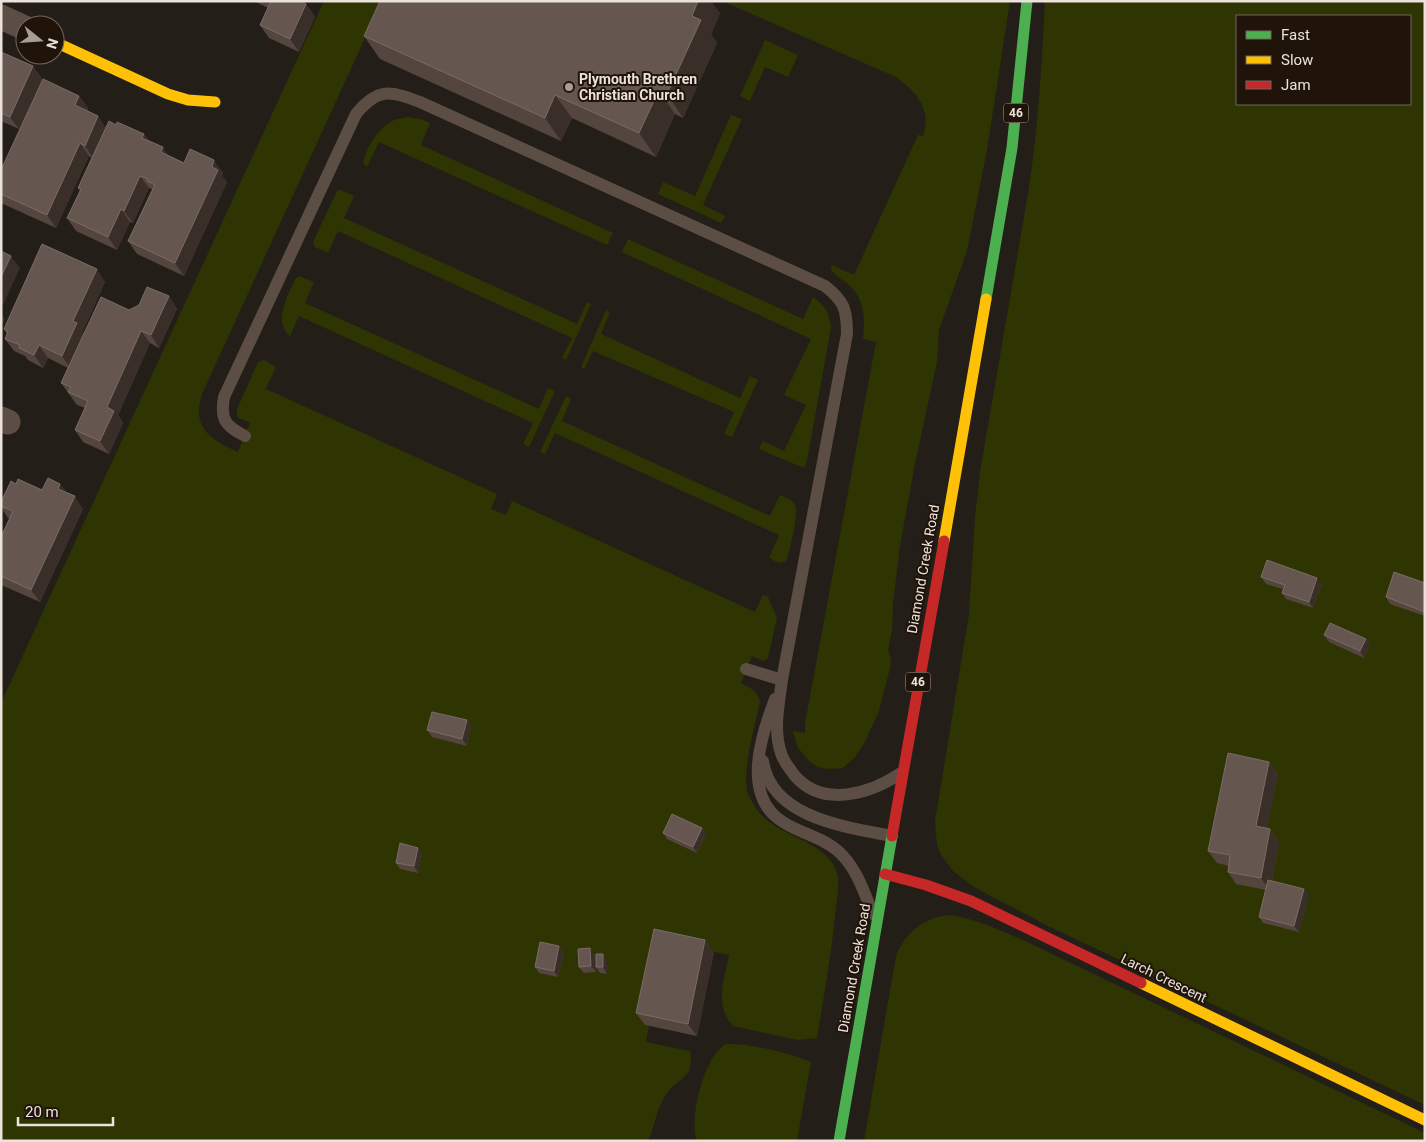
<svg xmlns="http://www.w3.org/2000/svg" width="1426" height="1142" font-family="Roboto,sans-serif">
<rect width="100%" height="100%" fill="#241e18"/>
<path fill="#2e3503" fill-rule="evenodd" d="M324 1H382L202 394C191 427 210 440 238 452L250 423 237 417V409L258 362 264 360 276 367 266 389 497 494 491 509 506 515 512 501 755 612 763 595 768 597 777 618 768 658 763 661 752 656 741 683C750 688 757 690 760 701 755 728 743 764 747 791 748 796 751 800 754 805 772 838 826 837 837 873 840 883 837 896 836 907 832 951 824 995 817 1038L797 1040 733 1026C714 1005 724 980 729 955L663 941 645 1025 649 1026 646 1042 690 1051C695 1078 680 1076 667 1093 657 1106 655 1126 648 1141H1V703Z
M722 1H1010L987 150 967 251 939 330 937 362 915 464 900 546 893 603 892 630 888 650 891 660 890 668 879 711 865 742 855 757 843 768 828 769 818 767 810 762 798 748 793 731 805 733V723L876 342 863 339C865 317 865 299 847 283 841 279 836 276 831 270L832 265 854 275 918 135 923 136C932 109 917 93 896 77Z
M1045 1H1425V1105L1046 925 974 887 953 871 941 855 937 845 935 821 969 614 975 517 980 472 1029 188C1038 126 1042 64 1045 1ZM1237 16H1410V104H1237Z
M765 40 798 55 788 77 765 67 750 101 740 96Z
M731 115 742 119 703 205 725 216 721 223 658 194 663 182 695 196Z
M408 117 420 119 430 123 421 145 613 233 607 245 379 142 367 167 363 163C366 149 376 131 389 123 394 119 402 118 408 117Z
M338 189 354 196 344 218 577 324 587 302 591 304 566 360 562 358 572 338 338 231 328 253 315 247 313 242Z
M628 239 803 319 813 297C825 306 830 313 831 328L807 461 804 468 759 449 763 441 784 451 806 405 784 395 811 339 622 252Z
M299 276 314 282 305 303 539 409 548 388 555 391 529 447 523 444 533 423 299 316 290 336C272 322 289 293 296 278Z
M606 310 610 312 601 334 740 398 750 376 758 380 732 437 724 434 734 412 593 351 584 369 581 367Z
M566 396 571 399 562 421 770 516 780 495C785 497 791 499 794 503 800 511 790 551 786 561 780 565 775 561 769 558L779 535 555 433 545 454 540 452Z
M949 915C975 918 999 930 1023 940L1425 1133V1141H864L896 956C905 932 924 918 949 915Z
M726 1044C753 1044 786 1052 811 1062L797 1141H697C688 1119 705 1054 726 1044Z"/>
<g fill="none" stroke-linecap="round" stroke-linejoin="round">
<path stroke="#5c4e45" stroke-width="12" d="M245 436C225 426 220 419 224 397L356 114C378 87 391 91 420 102L825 286C844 301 847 309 847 334L782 680C779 704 773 730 781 753 783 761 790 769 795 776 823 808 870 794 901 773
M746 669 782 680
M775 699C761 736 741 796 783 822 803 835 827 838 843 856 858 872 865 895 873 914
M763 761C771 818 846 827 892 836"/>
<path stroke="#5c4e45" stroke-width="25" d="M1 17 25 28
M1 419 8 422"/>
<path stroke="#4caf50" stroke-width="11" d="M986 299 1012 148 1027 1
M839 1141 892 836"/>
<path stroke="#ffc107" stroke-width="11" d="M55 42 168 94 188 100 215 102
M944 541 986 299
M1141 983 1425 1120"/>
<path stroke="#c62828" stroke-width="11" d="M892 836 944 541
M885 874 926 885 971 901 1141 983"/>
</g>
<path fill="#54453f" d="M254 1H299L306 4 315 17 299 52 269 38 260 25 268 8Z
M720 13 711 34 717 43 683 118 675 114 656 157 572 118 561 141 380 59 364 36Z
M1 52 33 66 42 79 19 129 1 121Z
M79 96 88 108 87 111 106 128 116 125 144 134 149 141 169 156 184 163 223 173 222 176 227 182 184 276 137 254 128 241 152 189 149 188 133 223 130 222 117 250 76 231 67 218 80 191 78 188 92 158 89 156 56 228 1 203V194Z
M105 282 83 331 84 333 129 310 169 296 177 309 159 348 150 343 118 415 123 423 109 454 83 442 75 430 85 408 77 405 61 383 68 368 48 358 43 368 28 360 25 356 14 351 5 339 7 334 4 329Z
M16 484 42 490 60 484 66 492 83 509 40 602 1 585V537L10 518H8L1 507V502Z
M1261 577 1322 584 1313 608 1286 599 1282 593 1283 589 1266 584Z
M1425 583V616L1390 604 1386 597Z
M1324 635 1366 639 1370 645 1364 658 1329 642Z
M467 720 471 726 467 746 432 737 427 730Z
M1269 762 1278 774 1267 828 1270 829 1279 842 1272 881 1304 889 1309 895 1299 932 1263 923 1259 917 1266 890 1236 884 1228 872 1229 866 1217 863 1208 851Z
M702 828 706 835 697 853 667 839 663 833Z
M422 854 418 873 400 869 396 863Z
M714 952 697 1036 645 1025 636 1013Z
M564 953 558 977 539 973 535 967Z
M594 954 596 972 584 973 579 967Z
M607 961V974L600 973 596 967Z"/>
<path fill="#3a2e28" d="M698 1H711L720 13 711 34 717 43 683 118 667 94 692 16Z
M306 4 315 17 299 52 290 39Z
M33 66 42 79 19 129 10 117Z
M659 90 675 114 656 157 639 133Z
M555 95 572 118 561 141 545 118Z
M79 96 88 108 84 118 75 105Z
M98 116 107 129 93 158 85 146Z
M144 134 152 146 142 138Z
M80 143 89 156 56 228 47 215Z
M163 147 171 160 161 152Z
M214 160 223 173 222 176 227 182 184 276 175 263Z
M140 176 149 188 133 223 124 211Z
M121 209 130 222 117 250 108 237Z
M11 256 20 268 1 309V277Z
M97 269 105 282 83 331 86 336 71 369 62 356 73 321Z
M169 296 177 309 159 348 151 335Z
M1 313 5 319 1 327Z
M141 331 150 343 118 415 123 423 109 454 100 441 107 407Z
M39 345 48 358 43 368 34 355Z
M60 484 69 496 58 489Z
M75 496 83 509 40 602 31 590Z
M1317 578 1322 584 1313 608 1309 602Z
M1366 639 1370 645 1364 658 1360 651Z
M467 720 471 726 467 746 462 739Z
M1269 762 1278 774 1265 839 1256 826Z
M702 828 706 835 697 853 693 847Z
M1270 829 1279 842 1270 891 1261 878Z
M418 848 422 854 418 873 414 866Z
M1304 889 1309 895 1299 932 1294 926Z
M705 940 714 952 697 1036 688 1024Z
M559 946 564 953 558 977 554 971Z
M590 948 594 954 596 972 591 966Z
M603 954 607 961V974L603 967Z"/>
<path fill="#655650" stroke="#7a6c66" d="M271 1H299L306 4 290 39 260 25Z
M380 1H698L692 16 701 20 667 94 659 90 639 133 555 95 545 118 364 36Z
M1 52 33 66 10 117 1 113Z
M43 79 79 96 75 105 98 116 85 146 80 143 47 215 1 194V170Z
M109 121 116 125 117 122 144 134 142 138 163 147 161 152 184 163 190 149 214 160 212 167 218 170 175 263 128 241 155 185 147 181 148 179 140 176 124 211 121 209 108 237 67 218 81 189 78 188Z
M42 244 97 269 73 321 77 323 62 356 39 345 34 355 19 348 20 345 5 339 8 332 4 329Z
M1 251 11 256 1 277Z
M147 287 169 296 151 335 141 331 107 407 114 411 100 441 75 430 88 401 68 392 71 387 61 383 101 297 129 310 139 305Z
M48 478 60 484 58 489 75 496 31 590 1 576V537L13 511 1 506V502L11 481 16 484 18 479 42 490Z
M1267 560 1317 578 1309 602 1282 593 1285 585 1261 577Z
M1394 572 1425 583V612L1386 597Z
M1330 623 1366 639 1360 651 1324 635Z
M432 712 467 720 462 739 427 730Z
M1228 753 1269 762 1256 826 1270 829 1261 878 1228 872 1230 855 1208 851Z
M672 814 702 828 693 847 663 833Z
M400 843 418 848 414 866 396 863Z
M1268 880 1304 889 1294 926 1259 917Z
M654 929 705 940 688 1024 636 1013Z
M540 942 559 946 554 971 535 967Z
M590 948 591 966 579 967 578 949Z
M596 954H603V967H596Z"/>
<circle fill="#a59d97" stroke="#20140a" stroke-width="2" cx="569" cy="87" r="5"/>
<g text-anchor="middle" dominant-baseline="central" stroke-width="4" stroke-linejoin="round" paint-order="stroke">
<g fill="#20140a" stroke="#aea49d" stroke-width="1">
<rect x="1003.5" y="103.5" width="25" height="19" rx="4"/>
<rect x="905.5" y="672.5" width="25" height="19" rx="4"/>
</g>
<g font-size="12" font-weight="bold" fill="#ebe2dc">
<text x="1016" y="113">46</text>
<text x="918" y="682">46</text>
</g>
<g font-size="14" font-weight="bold" fill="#ebe2dc" stroke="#20140a" text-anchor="start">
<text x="579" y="79">Plymouth Brethren<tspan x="579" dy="16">Christian Church</tspan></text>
</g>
<g font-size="14" fill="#ebe2dc" stroke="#20140a">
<text transform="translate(923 569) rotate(-80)">Diamond Creek Road</text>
<text transform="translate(854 968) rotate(-80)">Diamond Creek Road</text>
<text transform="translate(1164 978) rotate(26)">Larch Crescent</text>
</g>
</g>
<rect width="1426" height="1142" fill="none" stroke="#ebe2dc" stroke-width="5"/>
<rect x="1236" y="15" width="175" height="90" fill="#20140a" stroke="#71665e"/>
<rect x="1246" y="31" width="25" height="8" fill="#4caf50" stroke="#71665e"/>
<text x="1281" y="40" font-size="15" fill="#ebe2dc">Fast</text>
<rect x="1246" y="56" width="25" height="8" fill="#ffc107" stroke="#71665e"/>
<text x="1281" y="65" font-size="15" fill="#ebe2dc">Slow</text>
<rect x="1246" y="81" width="25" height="8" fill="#c62828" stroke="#71665e"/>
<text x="1281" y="90" font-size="15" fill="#ebe2dc">Jam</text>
<g transform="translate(40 40) rotate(107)"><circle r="24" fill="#20140a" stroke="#71665e"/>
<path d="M0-4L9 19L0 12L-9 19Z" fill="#a59d97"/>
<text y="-8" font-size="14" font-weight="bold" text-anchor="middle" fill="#ebe2dc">N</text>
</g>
<path d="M18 1117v8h95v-8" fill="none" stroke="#ebe2dc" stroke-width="2.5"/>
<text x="25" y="1117" font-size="15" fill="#ebe2dc" stroke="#20140a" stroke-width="4" paint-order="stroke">20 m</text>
</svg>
